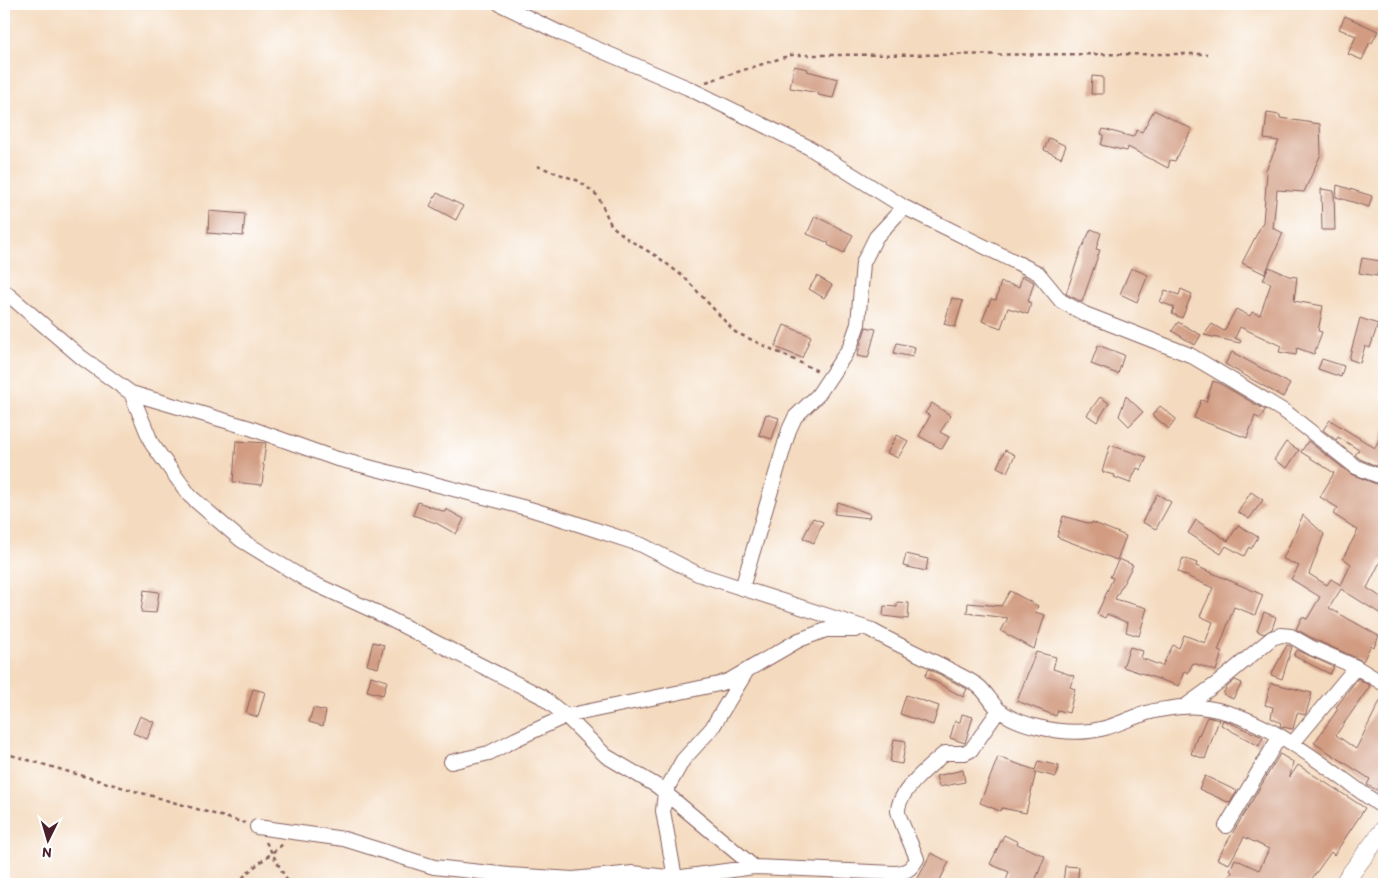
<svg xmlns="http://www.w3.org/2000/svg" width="1388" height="888" font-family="Itim,sans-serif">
<rect width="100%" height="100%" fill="#fff"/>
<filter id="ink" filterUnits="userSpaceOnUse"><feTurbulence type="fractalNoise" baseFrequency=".02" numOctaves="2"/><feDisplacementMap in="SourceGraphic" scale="10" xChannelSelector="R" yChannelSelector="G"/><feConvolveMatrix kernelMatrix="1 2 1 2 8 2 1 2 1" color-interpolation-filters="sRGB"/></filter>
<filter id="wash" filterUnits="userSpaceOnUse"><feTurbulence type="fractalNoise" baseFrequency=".0096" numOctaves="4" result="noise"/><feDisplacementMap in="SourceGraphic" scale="20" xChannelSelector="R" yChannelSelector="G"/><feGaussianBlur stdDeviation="1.12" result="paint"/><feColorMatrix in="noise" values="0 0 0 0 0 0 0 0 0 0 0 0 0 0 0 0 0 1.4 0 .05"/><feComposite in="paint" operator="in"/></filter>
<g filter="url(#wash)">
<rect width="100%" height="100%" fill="#f4dabe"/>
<g id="blocks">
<path fill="#d29c82" d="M1345 16 1378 31 1372 43 1370 42 1362 60 1348 54 1356 36 1339 29Z
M794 66 808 69 807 71 838 79 833 98 818 95 819 93 790 88Z
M1092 76 1103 77V94H1091Z
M1154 110 1192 129 1175 161 1170 160 1168 168 1128 147 1127 151 1101 145 1104 135 1101 134 1103 129 1133 137 1137 130 1142 132Z
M1267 113 1280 115V118L1320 124 1321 154 1304 192 1277 190 1273 228 1283 233 1265 274 1242 263 1263 222 1267 173 1265 172 1279 141 1264 139Z
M1049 138 1066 146 1061 158 1044 150Z
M1337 185 1372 196 1369 207 1336 197Z
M1321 189 1334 191 1335 230H1322Z
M437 193 463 206 456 220 430 206Z
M209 211 245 214 243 236 208 233Z
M815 216 853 235 844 253 828 245 829 243 807 234Z
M1091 229 1101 233 1096 249 1100 250 1082 302 1066 294 1080 252Z
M1362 258 1380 261 1377 276 1359 273Z
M1269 267 1289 276 1297 277 1294 301 1323 306 1318 331 1322 332 1314 354 1297 348 1296 355 1279 352 1281 346 1240 327 1235 338 1241 341 1240 343 1204 335 1212 324 1224 331 1236 309 1250 316 1252 312 1260 315 1271 283 1263 280Z
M1131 268 1148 275 1137 302 1120 294Z
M817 276 832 285 824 298 809 289Z
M1022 276 1034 282 1028 302 1031 303 1028 314 1008 308 1001 328 982 321 991 299 996 300 1001 282 1019 287Z
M1181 289 1192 294 1182 318 1172 314 1174 307 1160 302 1165 290 1179 295Z
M952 298 963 301 955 327 944 324Z
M1360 318 1378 324 1370 348 1365 346 1360 363 1349 359Z
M1178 322 1201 335 1195 345 1172 331Z
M784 325 811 336 802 358 775 347Z
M866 327 876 329 868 358 857 356Z
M897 343 915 347 913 357 894 353Z
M1098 345 1124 355 1118 374 1091 364Z
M1232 352 1290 384 1283 397 1225 364Z
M1322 359 1344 366 1341 377 1318 369Z
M1213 381 1219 383 1265 410 1260 419 1255 416 1247 438 1194 418 1201 400 1206 402Z
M1126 396 1143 412 1129 426 1119 416Z
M1100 397 1109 403 1097 422 1087 415Z
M932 403 951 416 940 432 949 437 942 449 919 436 930 416 925 413Z
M1160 406 1176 419 1169 429 1152 415Z
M766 414 779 418 772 439 759 435Z
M1330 420 1375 448 1384 429V469L1360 459 1355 455 1359 450 1338 437 1336 440 1323 430Z
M897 435 908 441 898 458 887 453Z
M236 441 266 443 263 465H264L262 485 233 482Z
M1308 441 1351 474 1384 487V561L1381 560 1367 588 1384 599V616L1341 589 1329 608 1379 636 1374 647 1371 645 1363 661 1316 640 1296 629 1302 617 1307 619 1320 597 1291 579 1299 566 1283 559 1303 515 1324 534 1309 574 1327 585 1331 579 1341 585 1351 564 1343 558 1358 530 1333 514 1338 508 1320 497 1334 473 1301 452Z
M1286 442 1299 450 1287 468 1274 460Z
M1110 445 1147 457 1141 470 1137 468 1130 483 1114 477 1115 475 1102 472Z
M1005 450 1015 455 1007 472 997 467Z
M1251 492 1263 500 1249 519 1238 512Z
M1157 494 1171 502 1156 529 1142 522Z
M418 502 445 512 446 509 464 519 456 534 436 523 413 515Z
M838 502 870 514 869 518 834 514Z
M1063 516 1091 524 1092 522 1126 536 1117 560 1057 537Z
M813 518 823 522 814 543 803 538Z
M1196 520 1228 541 1238 525 1258 537 1251 549 1249 547 1244 556 1226 546 1221 554 1188 533Z
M906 554 928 559 926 571 903 566Z
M1183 558 1197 563 1196 566 1263 595 1255 615 1234 607 1218 651 1222 652 1216 671 1193 663 1188 673 1184 671 1179 686 1123 667 1130 647 1143 651 1141 658 1162 666 1173 645 1179 648 1184 635 1205 643 1213 622 1200 616 1213 588 1178 572Z
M1119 559 1133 565 1115 599 1147 608 1139 636 1126 632 1128 623 1107 614 1105 618 1097 614 1113 578 1110 577Z
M144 590 159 592 156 613 141 612Z
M1010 591 1038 606 1035 612 1045 615 1034 649 1001 631 1008 618 967 613 968 603 1001 606Z
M897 602 909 603 908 619 883 616 884 606 897 607Z
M1264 612 1276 617 1272 629 1264 634 1257 631Z
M373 642 384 645 378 668 367 665Z
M1287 645 1292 647 1282 679 1271 675Z
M1297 650 1334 667 1330 674 1294 656Z
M1036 652 1056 657 1053 669 1074 676 1070 687 1075 689 1069 713 1058 710 1056 716 1017 701Z
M929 669 967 689 963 697 925 676Z
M371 676 387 681 383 695 367 691Z
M1358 678 1370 686 1336 735 1356 749 1384 693V784L1381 792 1367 785 1370 779 1314 743 1338 709 1336 707Z
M1235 680 1242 683 1233 699 1223 694 1226 688Z
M1271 683 1312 693 1306 713 1305 715 1297 713 1293 729 1282 727 1280 726 1281 723 1271 718 1273 707 1265 705Z
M253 689 265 692 258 717 246 713Z
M906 695 939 706 933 725 900 714Z
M313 708 326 711 323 726 309 722Z
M962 714 973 717 965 743 950 738 955 721 960 722Z
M140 716 154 722 147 739 133 733Z
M1207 717 1219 720 1205 759 1191 754 1198 734 1199 735Z
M1223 720 1263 737 1259 746 1221 725Z
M894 739 906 741 902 764 890 762Z
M1280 754 1293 762 1290 777 1298 765 1365 808 1334 855 1331 852 1308 884H1225L1232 872 1230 870 1235 859 1259 870 1269 849 1244 837 1229 864 1217 859Z
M998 757 1035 770 1038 761 1059 766 1056 777 1036 772 1026 813 1002 808 1000 811 980 803Z
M963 770 965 782 939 787 936 776Z
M1205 776 1237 791 1230 803 1199 789Z
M1004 835 1018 842 1017 844 1045 856 1034 884H1005L1009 872 990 864Z
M931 853 949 862 938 884H915Z
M1065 866 1079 867 1077 884H1063Z"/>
</g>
</g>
<g filter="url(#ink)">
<use href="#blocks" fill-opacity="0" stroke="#86605e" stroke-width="1"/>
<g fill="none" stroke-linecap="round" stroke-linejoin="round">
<defs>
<path id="minor" d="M500 4 560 33 688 88 808 147 904 207 1038 273 1061 301 1085 314 1190 355 1287 413 1356 467 1384 478
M4 291 81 357 131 393 152 444 190 496 241 540 308 581 376 612 541 696 566 716 606 756 657 786 754 867
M131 393 250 428 334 458 530 509 572 522 642 545 698 574 869 629C897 645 926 657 954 672 961 676 970 680 977 685 986 691 991 703 999 710 1009 718 1025 724 1038 727 1059 732 1084 734 1105 728 1123 723 1140 713 1159 710 1171 708 1188 705 1200 707 1268 714 1330 772 1384 808
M742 588 789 430 795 417 818 395 850 347 858 324 863 263 876 237 904 207
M1184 707 1219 682 1272 638 1281 635 1291 636 1312 648 1356 667 1384 684
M1293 743 1356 667
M451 762 489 753 516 739 566 716 719 684 730 680 799 640 826 630H856
M1226 826 1280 736
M257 827 344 839 434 867 509 875 573 879 633 873 675 878 754 867 895 873C907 872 911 869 917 859 914 850 898 817 898 811 898 791 931 765 945 753H965L971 750 999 710
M675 878 663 811 665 792 683 760 712 728 746 672"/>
<path id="major" d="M1343 884 1384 829"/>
</defs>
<use href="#minor" stroke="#86605e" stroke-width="16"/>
<use href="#major" stroke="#86605e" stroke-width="19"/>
<path stroke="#86605e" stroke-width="2.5" stroke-dasharray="4 4" stroke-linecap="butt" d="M706 82 791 55 1208 54
M537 166 579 181 598 196 611 225 629 240 658 257 685 278 735 332 818 371
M4 753 245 823
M266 842 289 884
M237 884 248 872 283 844"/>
<use href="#minor" stroke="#fff" stroke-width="14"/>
<use href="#major" stroke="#fff" stroke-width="18"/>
</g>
</g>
<rect width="1388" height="888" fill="none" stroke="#fff" stroke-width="20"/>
<g transform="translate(48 840) rotate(185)" stroke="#ffffff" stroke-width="4" paint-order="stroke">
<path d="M0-4L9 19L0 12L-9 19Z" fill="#4a1f2b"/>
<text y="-8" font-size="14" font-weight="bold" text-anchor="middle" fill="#4a1f2b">N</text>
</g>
</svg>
